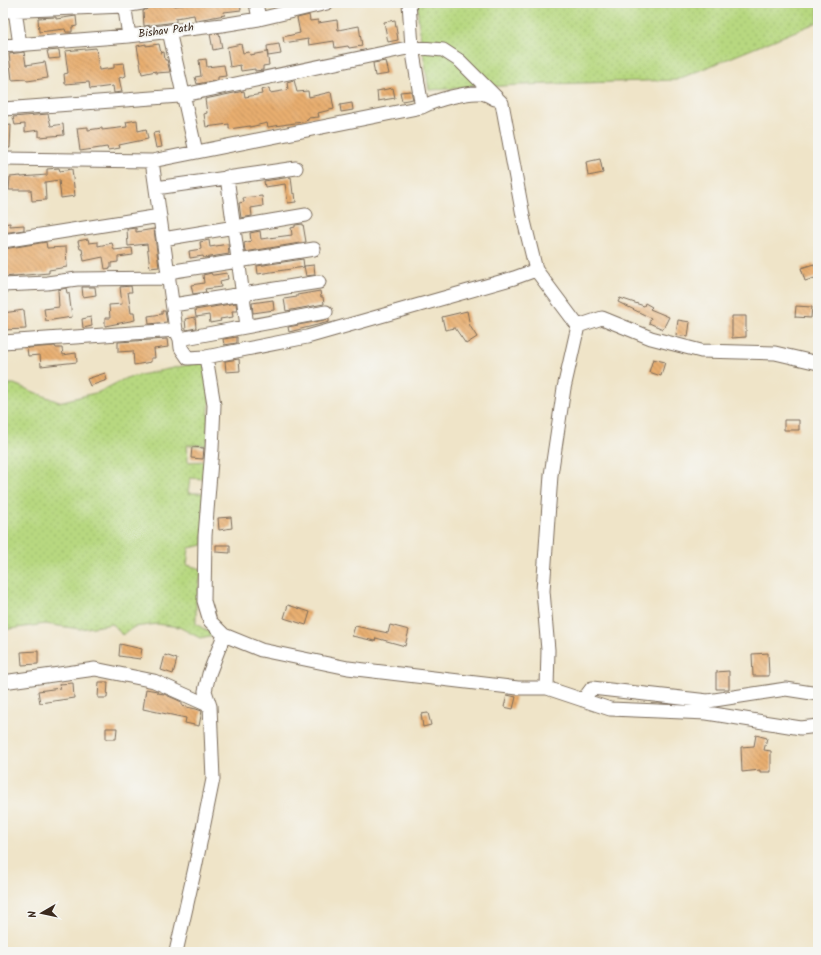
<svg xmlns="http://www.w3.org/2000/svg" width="821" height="955" font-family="Kalam,sans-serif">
<defs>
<pattern id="green-dots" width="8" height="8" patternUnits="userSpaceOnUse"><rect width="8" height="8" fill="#b7d880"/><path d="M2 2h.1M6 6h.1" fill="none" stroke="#9eba6e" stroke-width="1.8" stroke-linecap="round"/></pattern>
<pattern id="building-back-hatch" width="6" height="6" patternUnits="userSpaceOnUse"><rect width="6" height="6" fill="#e8ae6f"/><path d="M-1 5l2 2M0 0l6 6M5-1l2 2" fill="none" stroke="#bd8e5b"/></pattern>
</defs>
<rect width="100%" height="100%" fill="#f6f6f2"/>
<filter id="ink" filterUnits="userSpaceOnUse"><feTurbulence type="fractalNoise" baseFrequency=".025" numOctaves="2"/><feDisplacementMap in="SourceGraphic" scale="8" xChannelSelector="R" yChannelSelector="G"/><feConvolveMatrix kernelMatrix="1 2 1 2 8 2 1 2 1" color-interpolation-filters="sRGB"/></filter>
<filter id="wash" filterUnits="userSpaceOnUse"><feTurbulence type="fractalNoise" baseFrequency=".012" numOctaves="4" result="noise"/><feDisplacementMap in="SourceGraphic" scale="16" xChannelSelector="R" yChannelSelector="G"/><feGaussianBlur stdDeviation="0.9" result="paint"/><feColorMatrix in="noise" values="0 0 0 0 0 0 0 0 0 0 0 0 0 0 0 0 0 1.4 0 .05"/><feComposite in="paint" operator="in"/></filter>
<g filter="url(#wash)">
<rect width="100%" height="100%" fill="#efe4c8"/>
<path fill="url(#green-dots)" stroke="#79814f" d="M418 3H818V22L676 80 520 85 429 90 418 20Z
M206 361 210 390 207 445H187L188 462 206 461 204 479 190 478 188 493H204L203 545 189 548 187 565 202 569 196 603V624L214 635 200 638 179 627 157 624 134 627 122 635 113 624 80 629 45 624 3 630V384H14L59 402 99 392 126 378Z"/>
<g id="blocks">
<path fill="url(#building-back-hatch)" d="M195 3H240L241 10 224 12 225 15 197 20H195L194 15 176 18V22L144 26 143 11 147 9 150 5H153L154 6 174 4V6Z
M309 15 310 21 318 20V23L337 20 338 30 359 26 362 46 349 48 348 46 335 48 334 41 309 45 308 39 284 43 283 37 300 33 297 18Z
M76 16 77 26 72 27V32H66L65 29 39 32 38 18 56 17V19Z
M395 20 398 40 388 42 384 22Z
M219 33 222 48 213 50 210 34Z
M146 44V46L159 44 161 53 164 52 165 60H167L170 72 156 73V71L142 74 137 46Z
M241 44 243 53 249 52 250 55 267 52 269 65 263 66V70L255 71V69L241 71 240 65 230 67 227 47Z
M279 44 281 54 268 56 267 46Z
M96 48 99 70 114 68V64L124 63 126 76 119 78 122 92 114 93 113 86 90 89 89 82 65 84 64 74 68 73 65 51Z
M59 50 60 58 49 59 47 51Z
M24 52 26 65 45 62 48 78 27 81 26 79 12 80 9 54Z
M206 59 207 67 224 65 226 76 218 77V80L197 84 195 77 201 76 199 60Z
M386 61 389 74 375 76 373 63Z
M294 80 297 92 308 91 309 97 331 92 334 109 318 113 319 117 308 118V120L302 122 268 127 267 123 250 127V126L229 129V124L206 127 204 114 207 113 205 99 244 91 245 97 262 94 261 90 269 88 270 93 288 90 287 82Z
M393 88 395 98 378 101 377 91Z
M411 91 413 99 402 101 400 92Z
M352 103 353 110 341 112 340 105Z
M48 114 51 126 63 124 64 135 39 137V130L25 132V124L15 125 13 117Z
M137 120 138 131 146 129 148 139 119 145 120 148 108 150 107 147 80 151 77 128 88 127V130L102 128V130L127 127 126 122Z
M11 125 10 148H3L4 126Z
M159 132 162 147 156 148 153 133Z
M600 159 603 173 588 176 586 162Z
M59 168 60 171 72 169 75 196 61 198 59 180 45 182 46 200 32 201 31 190H9L10 177 21 176V177L47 175V169Z
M291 177 293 194 295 193 296 202 288 203 285 184 265 187 264 181Z
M262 196 263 206 251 208 252 216 241 218 239 203 244 202 243 198Z
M10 223V226L24 225V230L3 233V224Z
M303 224 306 242 245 252 244 243 251 241 250 233 260 231 261 239 292 235 291 228 295 227V225Z
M136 228V232L154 229 159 267 150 268 147 244 128 246 127 229Z
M88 239 89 243 98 242V246L112 243 114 250 132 248 133 255 118 257V262L111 263V268L105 269 103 257 84 261 82 249H80L78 241Z
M209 240 210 247 228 244 229 254 204 258 203 256 190 258 189 251 201 249 200 242Z
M46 242 47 248 66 247 67 267 49 270V273L3 277 4 249Z
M303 259 304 267 258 274 257 266Z
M814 264 818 277 805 281 801 268Z
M314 265 315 275 306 276 304 266Z
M211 273 212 275H214L227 273 228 279 220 281 221 287 205 289 206 292 193 294 191 285 204 283 203 275Z
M131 286 132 292H128L131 313H134L135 320 105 326V318H110L109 305 122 304 120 287Z
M82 287H95L96 295 83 297Z
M66 288 67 293H69L72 317 46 321 44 309 59 307 58 290Z
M320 291 321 297H323L324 304 286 311 284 299 297 297V295Z
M620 298 644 306 645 303 652 307 650 309 669 317 663 329 649 323 651 318 618 302Z
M273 300 274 310 253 313 252 303Z
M236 303 237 311H232L233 317 220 319 221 321 210 323 209 315 196 317 195 310Z
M796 306 812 307 811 318 795 317Z
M24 310 26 329 3 330V313Z
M162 311H165L167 322 149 324 148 316 162 314Z
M467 311 470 326 477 337 466 344 455 328 445 330 442 317Z
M732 316H746V337L732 338Z
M91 317 92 326 83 328 82 319Z
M195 317 196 328 186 330 185 319Z
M329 319V322L289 332 288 327Z
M678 320 690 322 688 337 676 335Z
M237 337V343L224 345 223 339Z
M167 339 168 347 154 349 155 358H151V362L134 365 133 351 118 352V342Z
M55 346 56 348H62L63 355 76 353 77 362 41 366 40 355 28 356 27 348Z
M239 359 240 371 226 372 225 361Z
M653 359 665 362 661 376 649 372Z
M105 373 107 380 90 386 87 379Z
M784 420H799V430H784Z
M192 447 204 448 203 459 191 458Z
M231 517 232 528 219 530 218 518Z
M216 545H230V553L216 552Z
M288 605 310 612 306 625 284 618Z
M390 625 409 630 405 646 376 638 375 641 352 636 355 626 388 633Z
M120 644 142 649 140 659 119 656Z
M38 651V664L22 665 21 652Z
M768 653 769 676H753L752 654Z
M165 655 177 659 173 674 161 670Z
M729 671V689H716V672Z
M99 682H108L107 698H98Z
M73 683 74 698 40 703 38 691 60 688 59 684Z
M146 689 157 691 158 693 164 694 182 702V706L196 709 202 711 199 726 185 723 186 718 143 709Z
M507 695 516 697 513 709 504 707Z
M428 713 431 725 423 727 421 714Z
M106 728H117L116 739H106Z
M756 735 767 738 764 750 771 751V772H760V770L742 772 741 747 754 746Z"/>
</g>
</g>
<g filter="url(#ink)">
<use href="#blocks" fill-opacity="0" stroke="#7a6b5a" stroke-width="1"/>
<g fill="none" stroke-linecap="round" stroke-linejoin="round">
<defs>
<path id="minor" d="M14 3 20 45
M124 3 129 36
M256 3 259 19
M409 3 412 47 422 107
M3 11 124 6 142 3
M169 31 196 152
M3 46 129 36 222 25 259 19 327 3
M3 109 179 96 412 47 443 50 460 61 502 103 524 221 536 270 578 326 564 388 551 475 543 591 548 650 547 688H518L348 668 261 650 224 635 209 674 205 691 210 706 213 779 195 868 176 952
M3 159 152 161 422 107C435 100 466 92 480 93 485 93 491 97 495 99
M152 161 176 330 180 339 181 348 188 358 206 357 307 337 514 278 536 270
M227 177 247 326
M156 188 296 168
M163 239 306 215
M3 241 160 216
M168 272 314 249
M3 285 47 283 77 279 169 278
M173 305 319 282
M578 326 602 318 651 338 701 351 775 353 818 363
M180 339 326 312
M3 342 176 330
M206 357 214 405 212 449 205 536 204 601 210 621 224 635
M3 682 95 669 154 681 210 706
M547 688 610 709 707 713 801 728 818 726
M583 700 592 688 708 701 786 689 818 694"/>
</defs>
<use href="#minor" stroke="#7a6b5a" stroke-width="15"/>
<use href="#minor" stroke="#fff" stroke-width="13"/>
</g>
</g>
<g text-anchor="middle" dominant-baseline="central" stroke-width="4" stroke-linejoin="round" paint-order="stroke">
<g font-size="11" fill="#3b2a1e" stroke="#f6f6f2">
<text transform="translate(166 31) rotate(-7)">Bishav Path</text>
</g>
</g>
<rect width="821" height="955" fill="none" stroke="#f6f6f2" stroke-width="16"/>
<g transform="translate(42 913) rotate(261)" stroke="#f6f6f2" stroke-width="3" paint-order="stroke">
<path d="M0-3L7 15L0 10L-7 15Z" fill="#3b2a1e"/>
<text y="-6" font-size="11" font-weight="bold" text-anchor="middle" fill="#3b2a1e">N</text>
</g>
</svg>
